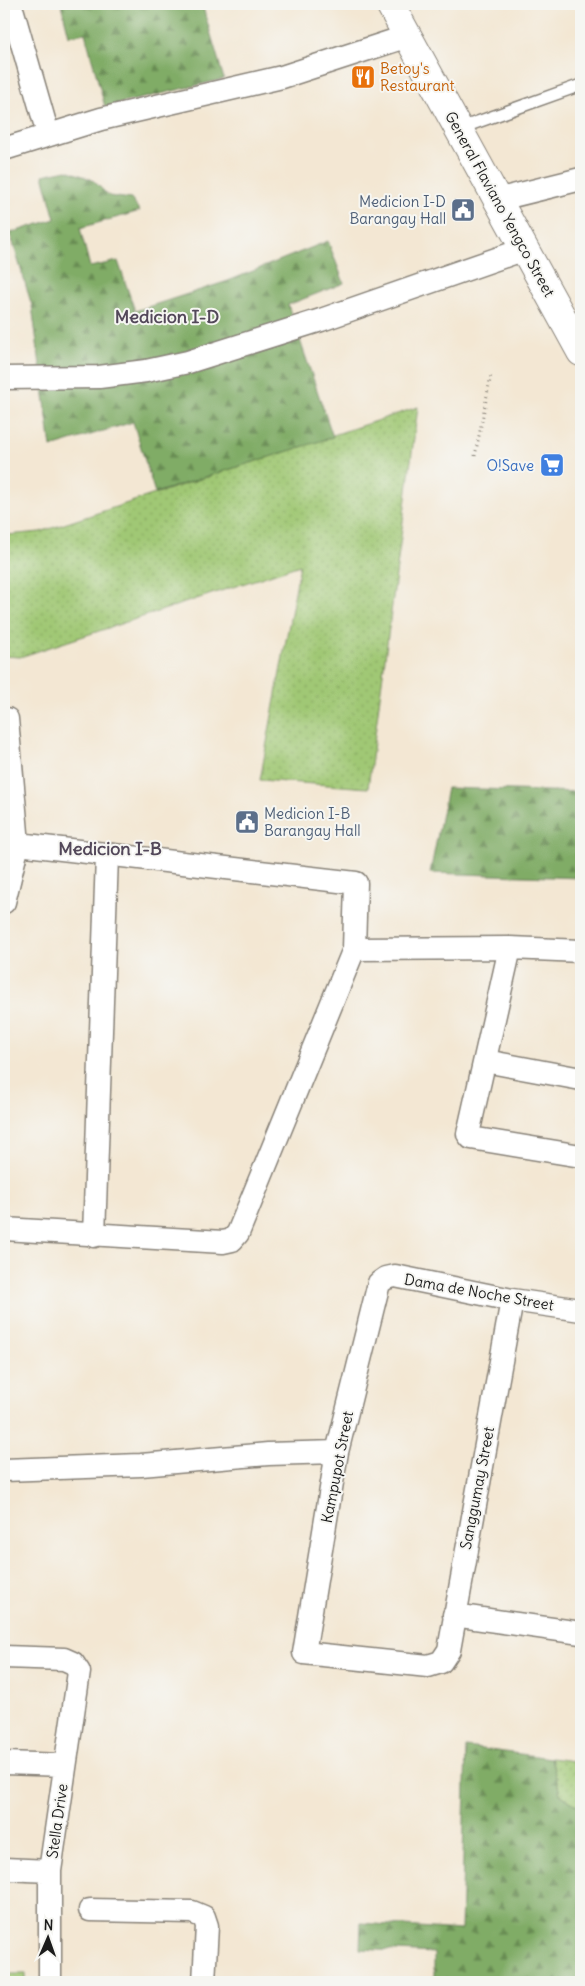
<svg xmlns="http://www.w3.org/2000/svg" width="585" height="1986" font-family="Delius,sans-serif">
<defs>
<pattern id="grass-dots" width="8" height="8" patternUnits="userSpaceOnUse" patternTransform="scale(1.25)"><rect width="8" height="8" fill="#a0c874"/><path d="M2 2h.1M6 6h.1" fill="none" stroke="#89ab64" stroke-width="1.8" stroke-linecap="round"/></pattern>
<pattern id="forest-firs" width="22" height="20" patternUnits="userSpaceOnUse" patternTransform="scale(1.25)"><rect width="22" height="20" fill="#80ac66"/><path d="M5 1l3.5 6h-7zM16 11l3.5 6h-7z" fill="#688b53"/></pattern>
</defs>
<rect width="100%" height="100%" fill="#f6f6f2"/>
<filter id="ink" filterUnits="userSpaceOnUse"><feTurbulence type="fractalNoise" baseFrequency=".02" numOctaves="2"/><feDisplacementMap in="SourceGraphic" scale="10" xChannelSelector="R" yChannelSelector="G"/><feConvolveMatrix kernelMatrix="1 2 1 2 8 2 1 2 1" color-interpolation-filters="sRGB"/></filter>
<filter id="wash" filterUnits="userSpaceOnUse"><feTurbulence type="fractalNoise" baseFrequency=".0096" numOctaves="4" result="noise"/><feDisplacementMap in="SourceGraphic" scale="20" xChannelSelector="R" yChannelSelector="G"/><feGaussianBlur stdDeviation="1.12" result="paint"/><feColorMatrix in="noise" values="0 0 0 0 0 0 0 0 0 0 0 0 0 0 0 0 0 1.4 0 .05"/><feComposite in="paint" operator="in"/></filter>
<g filter="url(#wash)">
<rect width="100%" height="100%" fill="#f3e7d3"/>
<path fill="url(#grass-dots)" stroke="#5e7248" d="M418 407 368 788 260 780 300 565 20 657 4 656V505L7 535 40 532Z
M551 1758 581 1762V1809L560 1794Z"/>
<path fill="url(#forest-firs)" stroke="#4e6441" d="M61 4H202L224 79 105 107 85 33 69 36Z
M67 170 93 180 109 196 131 199 140 211 80 228 90 267 118 261 135 311 228 281 328 241 344 283 288 305 333 437 155 493 133 422 51 447 32 306 10 233 55 219 43 175Z
M447 788 581 792V878L430 873Z
M466 1747 551 1758 560 1794 581 1809V1982H434V1953L360 1949 361 1923 461 1930Z"/>
<path fill="#a0c874" stroke="#5e7248" d="M4 1974H26V1982H4Z"/>
</g>
<g filter="url(#ink)">
<g fill="none" stroke-linecap="round" stroke-linejoin="round">
<defs>
<path id="service" d="M458 129 581 85"/>
<path id="minor" d="M13 12 48 134
M4 149 101 119 282 77 408 36
M496 200 581 179
M4 378 99 377 146 371 188 362 321 320 525 249
M4 902 18 844 7 719
M510 948 468 1134 471 1138 581 1156
M354 949 510 948 581 951
M485 1061 581 1079
M4 1229 223 1242 232 1240 238 1233 354 949 356 883 18 844
M94 1236 107 856
M512 1300 449 1650 441 1662 428 1666 304 1653 337 1452 379 1283 386 1278 395 1276 512 1300 581 1310
M4 1470 141 1465 268 1454 337 1452
M454 1615 581 1633
M4 1657 64 1659 73 1663 79 1672 50 1871V1982
M4 1763 65 1765
M4 1869 50 1871
M90 1910 192 1912 204 1917 207 1926 204 1982"/>
<path id="secondary" d="M390 4 581 352"/>
</defs>
<use href="#service" stroke="#888278" stroke-width="14"/>
<use href="#minor" stroke="#888278" stroke-width="25"/>
<use href="#secondary" stroke="#888278" stroke-width="30"/>
<path stroke="#888278" stroke-width="3" stroke-dasharray="1 4" stroke-linecap="butt" d="M475 456 491 375"/>
<use href="#service" stroke="#fff" stroke-width="11"/>
<use href="#minor" stroke="#fff" stroke-width="22"/>
<use href="#secondary" stroke="#fff" stroke-width="28"/>
</g>
</g>
<defs>
<symbol id="restaurant-square" viewBox="-11 -11 22 22"><rect x="-9" y="-9" width="18" height="18" rx="4" fill="#e8710a" stroke="#f6f6f2"/><path d="M-5-6h1v4h1v-4h1v4h1v-4h1v5L-1.5 .5V6h-2V.5L-5-1ZM5-6V6H3V1.5H1.5Q1.5-4 5-6Z" fill="#fff"/></symbol>
<symbol id="civic-square" viewBox="-11 -11 22 22"><rect x="-9" y="-9" width="18" height="18" rx="4" fill="#5c6f8a" stroke="#f6f6f2"/><path d="M-.6-6.5H3V-4.5H.6V-3L4-1V1h2V6H-6V1h2V-1L-.6-3ZM-1.2 2.5V6h2.4V2.5Z" fill="#fff"/></symbol>
<symbol id="supermarket-square" viewBox="-11 -11 22 22"><rect x="-9" y="-9" width="18" height="18" rx="4" fill="#3f7fe0" stroke="#f6f6f2"/><path d="M-6-5.5h2.5l.6 2H6L4.5 2H-2.5L-4.4-4H-6ZM-1.5 3.2a1.3 1.3 0 1 0 .1 0ZM3 3.2a1.3 1.3 0 1 0 .1 0Z" fill="#fff"/></symbol>
</defs>
<g fill-rule="evenodd">
<use href="#restaurant-square" x="349" y="63" width="28" height="28"/>
<use href="#civic-square" x="449" y="196" width="28" height="28"/>
<use href="#supermarket-square" x="538" y="451" width="28" height="28"/>
<use href="#civic-square" x="233" y="808" width="28" height="28"/>
</g>
<g text-anchor="middle" dominant-baseline="central" stroke-width="4" stroke-linejoin="round" paint-order="stroke">
<g font-size="15" fill="#c56008" stroke="#f6f6f2" text-anchor="start">
<text x="380" y="68">Betoy's<tspan x="380" dy="17">Restaurant</tspan></text>
</g>
<g font-size="15" fill="#4e5e75" stroke="#f6f6f2" text-anchor="end">
<text x="446" y="201">Medicion I-D<tspan x="446" dy="17">Barangay Hall</tspan></text>
<text x="264" y="813" text-anchor="start">Medicion I-B<tspan x="264" dy="17">Barangay Hall</tspan></text>
</g>
<g font-size="15" fill="#1c1c1c" stroke="#f6f6f2">
<text transform="translate(500 204) rotate(61)">General Flaviano Yengco Street</text>
<text transform="translate(479 1292) rotate(10)">Dama de Noche Street</text>
<text transform="translate(337 1467) rotate(-79)">Kampupot Street</text>
<text transform="translate(477 1488) rotate(-79)">Sanggumay Street</text>
<text transform="translate(57 1821) rotate(-82)">Stella Drive</text>
</g>
<g font-size="15" fill="#366cbe" stroke="#f6f6f2" text-anchor="end">
<text x="534" y="465">O!Save</text>
</g>
<g font-size="18" font-weight="bold" fill="#53485a" stroke="#f6f6f2">
<text x="167" y="316">Medicion I-D</text>
<text x="110" y="848">Medicion I-B</text>
</g>
</g>
<rect width="585" height="1986" fill="none" stroke="#f6f6f2" stroke-width="20"/>
<g transform="translate(48 1938) rotate(2)" stroke="#f6f6f2" stroke-width="4" paint-order="stroke">
<path d="M0-4L9 19L0 12L-9 19Z" fill="#1c1c1c"/>
<text y="-8" font-size="14" font-weight="bold" text-anchor="middle" fill="#1c1c1c">N</text>
</g>
</svg>
